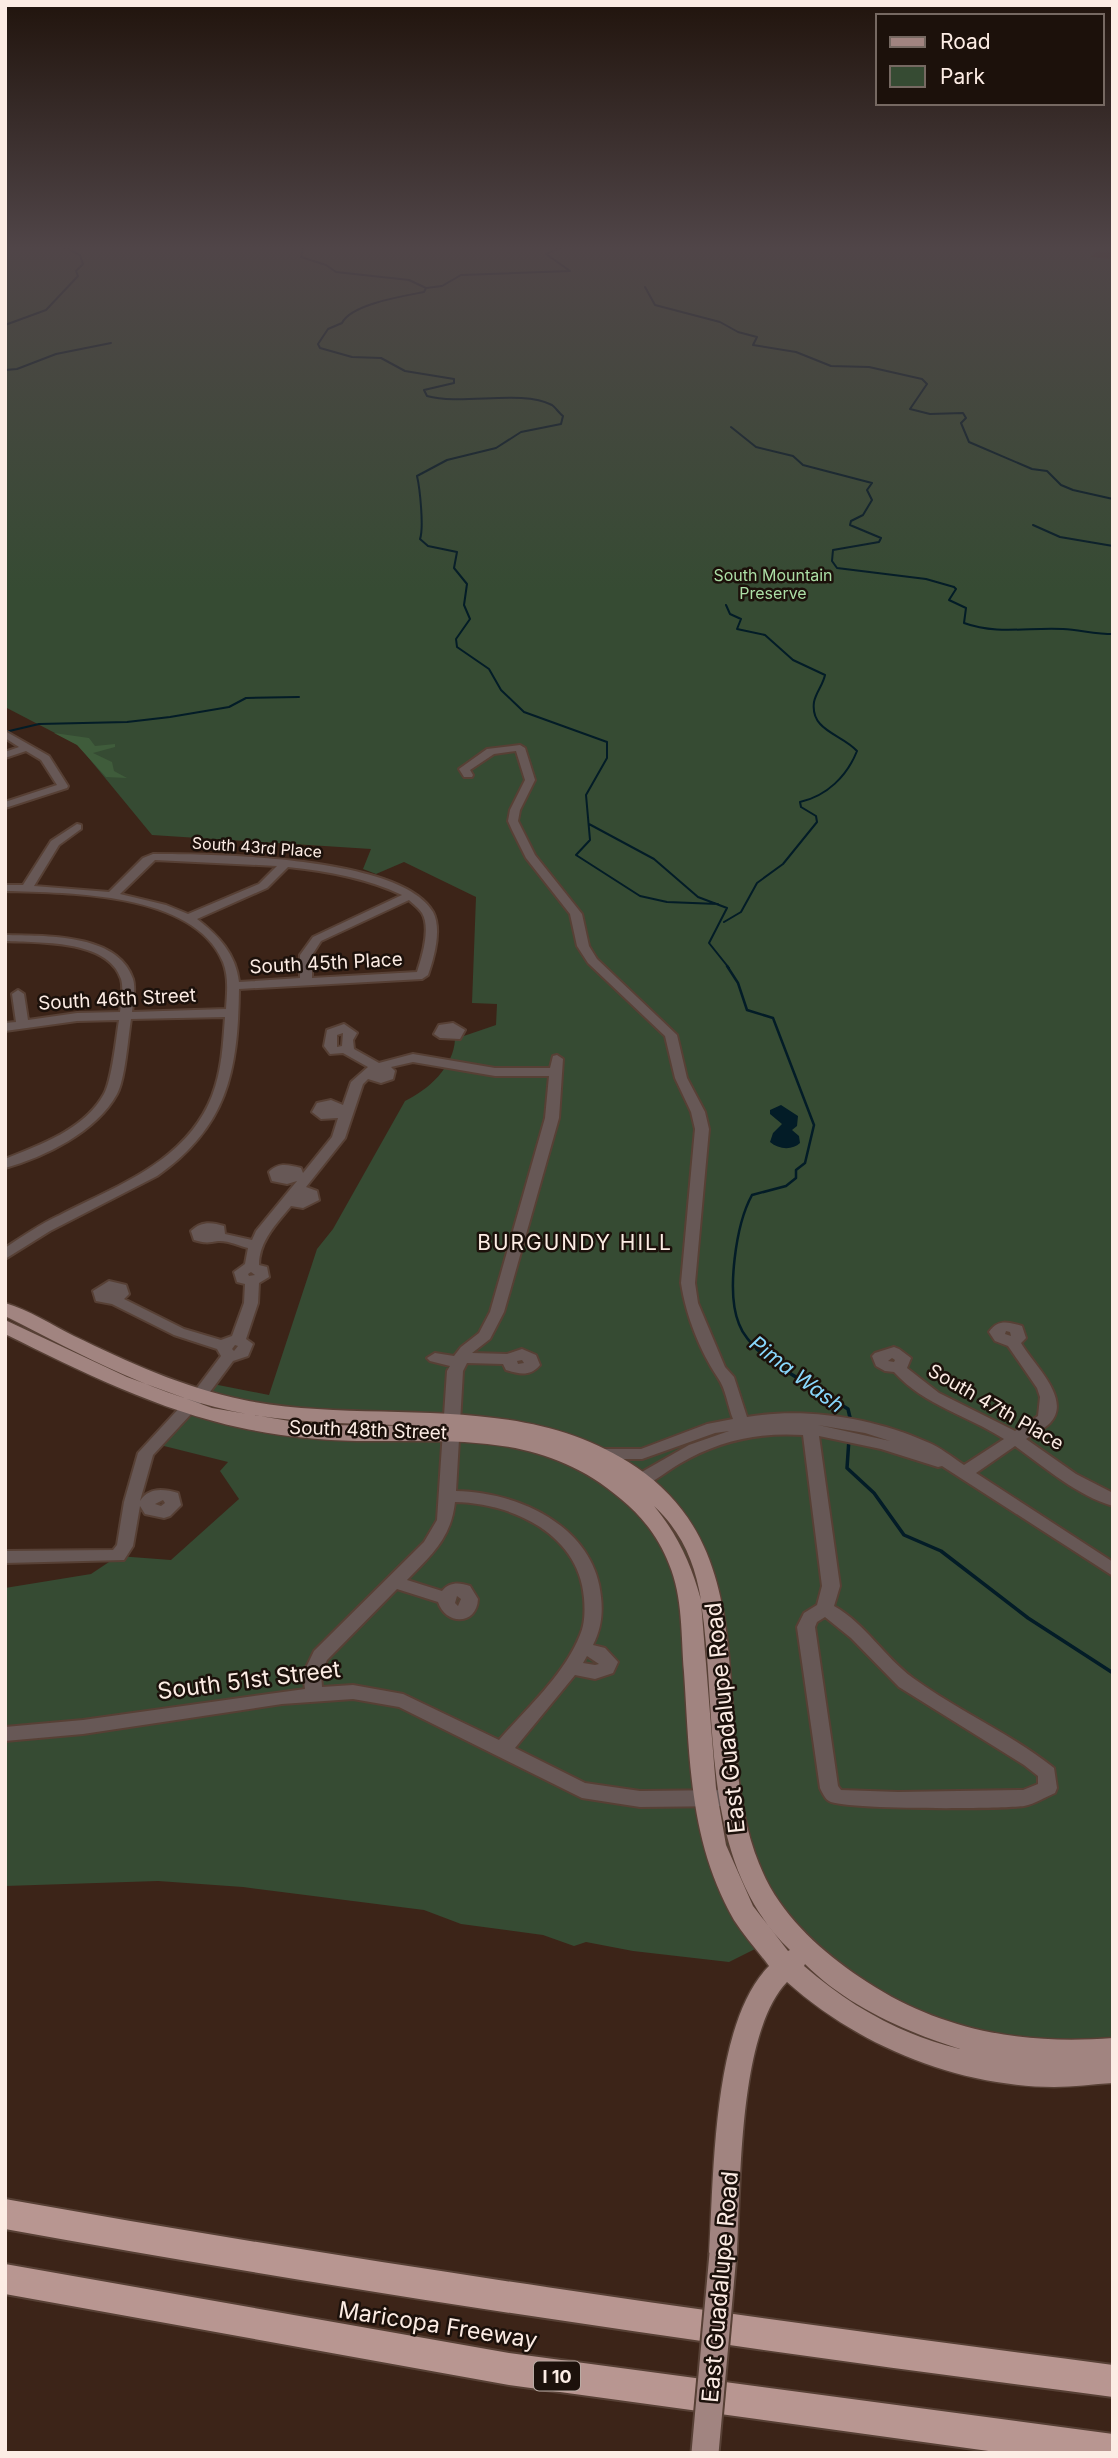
<svg xmlns="http://www.w3.org/2000/svg" width="1118" height="2458" font-family="Inter,sans-serif">
<rect width="100%" height="100%" fill="#3c2418"/>
<path fill="#364b33" d="M5 246H1103L1112 250 1097 251 1091 257 1113 259V2041L1088 2044 980 2036 870 1990 795 1929 729 1962 633 1951 586 1942 574 1946 543 1935 461 1924 424 1910 243 1887 158 1881 5 1886V1588L91 1574 118 1556 171 1560 239 1499 220 1471 228 1462 156 1444 208 1383 269 1395 317 1249 333 1229 405 1101C428 1090 454 1067 455 1039L496 1025 497 1004 472 1003 476 897 404 862 376 874 363 869 371 849 152 835 78 745 5 707Z"/>
<path fill="#3f5c3b" d="M54 733 89 738 95 746 115 744V747L93 753 112 762 114 771 127 778 106 777 77 745Z"/>
<path fill="#031c27" d="M781 1105 798 1116 797 1126 792 1130 799 1136 800 1143C793 1150 779 1150 770 1142L773 1133 782 1124 770 1114V1110Z"/>
<g fill="none" stroke-linecap="round" stroke-linejoin="round">
<path stroke="#031c27" stroke-width="2" d="M295 246 303 248 301 257 326 265 336 272 409 280 426 288 424 292C404 296 351 304 342 323L328 329 318 344 320 348 352 357 381 358 405 371 454 379V383L424 390 427 396C462 406 521 389 552 405 555 407 559 413 563 416L561 424 521 432 496 448 447 460 417 476C420 489 424 528 420 539L428 546 457 552 454 568 467 584 464 605 470 619 456 639 457 647 489 669 501 690 524 712 607 742V758L586 795 590 840 576 855 640 896 667 902 718 904
M645 287 655 305 720 322 738 332 757 337 753 345 796 352 831 366 869 367 922 379 927 384 910 409 930 414 963 413 966 418 961 423 969 442 1032 469 1047 471 1061 485 1073 490 1113 499
M426 288 442 286 461 275 570 271 546 254 564 246
M5 325 46 310 78 276 76 271 83 264 80 255 62 246
M5 370 17 369 56 354 111 343
M731 427 756 447 793 456 803 465 872 483 867 490 872 500 863 515 851 521 850 525 881 538 879 542 833 550 832 561 837 568 926 579 954 587 956 589 949 600 966 608 964 623C997 635 1029 627 1063 629 1080 630 1096 634 1113 634
M1033 525 1060 537 1113 546
M5 732 39 724 127 722 170 717 229 707 246 698 299 697
M589 824 654 859 698 897 727 908 709 943 729 968
M724 922 741 912 757 883 783 864 817 822 816 816 801 807 800 802C827 796 847 776 857 751 842 734 810 731 814 702 816 692 823 685 825 675L793 660 765 635 737 629 741 619 730 614 726 605"/>
<path stroke="#031c27" stroke-width="2.5" d="M727 966 738 983 747 1010 773 1018 814 1125 805 1163 796 1170V1178L786 1186 752 1195C736 1224 726 1293 739 1324 743 1335 751 1343 759 1351"/>
<path stroke="#031c27" stroke-width="3.5" d="M757 1349 791 1374 848 1409 851 1422
M849 1439 847 1468 874 1493 904 1535 941 1551 1028 1618 1113 1673"/>
<defs>
<path id="minor" d="M5 731 49 756 68 786 67 788 5 808V802L57 785 41 760 26 751 5 758V752L19 747 5 738Z
M520 745 525 748 535 780 520 810 518 821 535 855 582 914 589 946 597 959 677 1035 687 1078 705 1112 709 1129 695 1283 698 1303 725 1367 734 1377 747 1417C805 1407 873 1418 927 1442 940 1447 952 1457 964 1465L1004 1439C967 1415 925 1406 894 1372L885 1371 876 1366 872 1356 875 1353 894 1347 899 1349 911 1358 907 1368 939 1393 1015 1431 1038 1416 1040 1397 1037 1388 1008 1346 995 1341 989 1332C998 1319 1008 1322 1022 1326L1026 1338 1021 1343C1032 1363 1073 1399 1050 1423 1044 1429 1034 1434 1026 1439L1076 1474 1113 1493V1506C1076 1495 1046 1468 1015 1446L976 1473 1113 1562V1576L942 1466 938 1467 881 1449 819 1436 840 1586 834 1606C866 1624 884 1657 913 1678 958 1711 1010 1733 1054 1768L1057 1788 1055 1793C1045 1797 1035 1804 1024 1806 1002 1809 841 1810 829 1801 825 1799 822 1792 820 1788L797 1627 804 1613 817 1605 822 1586 803 1435C758 1432 718 1441 679 1464 664 1473 649 1486 632 1491L626 1489 624 1485 626 1481 689 1445 729 1431 715 1433 642 1459H600L594 1458 592 1454 594 1450 600 1449H641L707 1424 733 1419C728 1407 726 1389 718 1378 700 1351 686 1316 681 1283L695 1129 691 1112 675 1078 665 1036 588 963 577 946 570 914 526 858 512 830 508 821 510 810 525 780 516 751 494 754 470 770 473 775 472 777H464L459 769 487 749ZM1006 1331 1010 1332 1011 1336 1005 1334ZM892 1358 895 1360 894 1362 888 1361ZM818 1425 865 1433 890 1441ZM825 1617 851 1638 899 1687 1024 1765 1038 1776V1784L1023 1790 898 1792 841 1790 838 1786 815 1627 817 1622Z
M77 824 81 825V829L59 845 34 886 109 892 143 858 153 854C214 854 401 856 433 912 442 929 434 958 428 975L422 979 239 989C238 1072 227 1127 157 1176L50 1231 5 1259V1248C23 1236 40 1224 60 1215 118 1185 186 1162 212 1096 222 1070 223 1044 225 1017L131 1019C128 1038 125 1080 117 1094 96 1132 45 1157 5 1168V1159C40 1145 85 1129 104 1094 112 1080 116 1038 119 1020L77 1021 5 1031V1023L16 1022 12 994 18 990 24 994 28 1020 77 1013 120 1012C121 1002 124 989 121 979 108 939 38 943 5 941V935C44 936 118 933 133 979 136 989 133 1002 132 1012L226 1009C227 994 229 977 223 962 194 892 69 893 5 891V885H23L51 841ZM155 860 277 866 259 884 188 914 166 905 120 894ZM288 867C328 871 366 878 402 895L313 937 300 955V978L239 982C236 954 218 935 197 919L267 888ZM409 900C413 904 419 908 422 913 431 928 422 957 417 972L312 978V955L321 941Z
M453 1023 465 1030 460 1039 440 1038 434 1034 439 1025Z
M344 1024 357 1033 353 1040 354 1049 379 1063 413 1054 495 1068H550L553 1056 557 1055 563 1059 559 1118 504 1312 490 1339 472 1353 507 1354 522 1349 536 1355 540 1365C530 1377 519 1374 506 1370L503 1364 467 1363 463 1371 456 1491C519 1492 595 1527 601 1597 603 1614 601 1629 593 1645L605 1648 618 1662 613 1673 595 1679 575 1675 515 1748 585 1783 640 1791 729 1790 736 1793 738 1798 736 1803 729 1806 640 1807 582 1798 399 1707 353 1699 282 1704 83 1734 5 1741V1727L83 1720 305 1689 303 1674 314 1651 424 1542 437 1520 447 1371 450 1366 430 1361 427 1358 435 1353 454 1356 461 1347 479 1333 490 1312 545 1118 549 1076H495L413 1062 391 1067 395 1071 393 1079 381 1083 368 1079 363 1084 345 1138 306 1187 317 1191 319 1200 303 1208 291 1206C277 1223 259 1241 259 1265L267 1267 269 1277 259 1283 258 1303 246 1339 253 1344 248 1356 233 1361 204 1400 153 1455 140 1501C149 1487 164 1489 178 1493L181 1505 170 1516 164 1518 145 1514 140 1506 133 1546 124 1560 5 1563V1551L113 1550 117 1545 124 1502 138 1453 194 1392 221 1356 217 1349 174 1335 112 1304 96 1301 93 1291 109 1281 126 1285 129 1294 124 1299 184 1329 221 1340 232 1336 244 1303 245 1284 237 1282 234 1272 245 1264 248 1248C240 1246 227 1240 218 1241 208 1243 204 1243 194 1240L191 1231C201 1221 212 1222 224 1226L225 1234 252 1240 256 1231 297 1181 287 1184 272 1181 269 1172C279 1162 288 1165 301 1168L303 1173 332 1137 338 1118 321 1119 312 1112 317 1103 331 1100 343 1105 351 1082 368 1067 343 1053 330 1054 324 1046 327 1030ZM343 1033 342 1046 337 1047V1035ZM251 1272 255 1275 249 1276 248 1274ZM235 1345 238 1346 234 1351 232 1349ZM522 1360 524 1363 518 1364 517 1361ZM163 1500 165 1503 161 1506 155 1504ZM455 1502C512 1503 579 1534 584 1598 585 1610 585 1624 580 1635 564 1675 527 1708 499 1740L403 1694 353 1685 322 1687 321 1674 327 1660 397 1589 438 1602C446 1626 477 1625 478 1599L470 1586C459 1582 449 1582 442 1591L407 1580C431 1555 451 1539 455 1502ZM457 1596 461 1599 458 1606 455 1603ZM587 1656 599 1664 595 1665 583 1663Z"/>
<path id="major" d="M5 1303C29 1310 52 1325 74 1336 128 1362 184 1388 244 1400 373 1426 520 1388 636 1467 780 1564 697 1753 770 1887 793 1927 829 1957 867 1982 942 2031 1024 2045 1113 2038V2083C1093 2084 1074 2087 1054 2087 956 2086 859 2046 787 1982 738 2033 741 2185 737 2254L733 2264 723 2268 713 2264 709 2254C714 2177 712 2023 769 1966 758 1951 744 1936 734 1920 689 1841 690 1760 684 1672 681 1636 683 1597 669 1564 659 1538 642 1516 621 1499 542 1431 454 1442 357 1441 318 1440 279 1436 242 1428 158 1410 82 1372 5 1334V1320L127 1377 212 1408 313 1425 422 1426C363 1423 305 1424 247 1414 161 1399 82 1355 5 1316ZM654 1506C682 1532 695 1563 701 1600 691 1564 678 1535 654 1506ZM701 1602C719 1718 697 1860 790 1950L788 1951 753 1906 726 1845 716 1788ZM805 1964C847 2006 904 2031 960 2049 901 2035 850 2006 804 1966Z"/>
<path id="highway" d="M5 2199C373 2265 742 2317 1113 2365V2397C742 2349 373 2296 5 2229Z
M5 2264 509 2353 1113 2434V2453H1003L509 2385 5 2294Z"/>
</defs>
<use href="#minor" stroke="#574035" stroke-width="4"/>
<use href="#major" stroke="#574035" stroke-width="3"/>
<use href="#highway" stroke="#574035" stroke-width="4"/>
<use href="#minor" fill="#675856" fill-rule="evenodd"/>
<use href="#major" fill="#a18480" fill-rule="evenodd"/>
<use href="#highway" fill="#b89691" fill-rule="evenodd"/>
<defs>
<path id="major-bridge" d="M705 2453 723 2254"/>
</defs>
<use href="#major-bridge" stroke="#574035" stroke-width="31" stroke-linecap="butt"/>
<use href="#major-bridge" stroke="#a18480" stroke-width="27"/>
</g>
<linearGradient id="sky" x2="0" y2="1"><stop stop-color="#21140d"/><stop offset="0.42" stop-color="#504548"/><stop offset="1" stop-color="#504548" stop-opacity="0"/></linearGradient>
<rect width="1118" height="590" fill="url(#sky)"/>
<g text-anchor="middle" dominant-baseline="central" stroke-width="5" stroke-linejoin="round" paint-order="stroke">
<g font-size="16" fill="#acdfa6" stroke="#1c110b">
<text x="773" y="575">South Mountain<tspan x="773" dy="18">Preserve</tspan></text>
</g>
<g font-size="16" fill="#fcece4" stroke="#1c110b">
<text transform="translate(257 847) rotate(4)">South 43rd Place</text>
</g>
<rect fill="#1c110b" stroke="#b9aaa3" stroke-width="2" x="534" y="2361.5" width="46" height="29" rx="5"/>
<g font-size="18" font-weight="bold" fill="#fcece4">
<text x="557" y="2376">I 10</text>
</g>
<g font-size="19" fill="#fcece4" stroke="#1c110b">
<text transform="translate(326 963) rotate(-3)">South 45th Place</text>
<text transform="translate(117 999) rotate(-3)">South 46th Street</text>
<text transform="translate(996 1407) rotate(30)">South 47th Place</text>
<text transform="translate(368 1430) rotate(2)">South 48th Street</text>
</g>
<g font-size="21" letter-spacing="2" fill="#fcece4" stroke="#1c110b">
<text x="575" y="1242">BURGUNDY HILL</text>
</g>
<g font-size="21" font-style="italic" fill="#89d7fc" stroke="#1c110b">
<text transform="translate(797 1374) rotate(37)">Pima Wash</text>
</g>
<g font-size="23" fill="#fcece4" stroke="#1c110b">
<text transform="translate(249 1680) rotate(-7)">South 51st Street</text>
<text transform="translate(725 1718) rotate(-96)">East Guadalupe Road</text>
<text transform="translate(720 2287) rotate(-85)">East Guadalupe Road</text>
<text transform="translate(438 2325) rotate(9)">Maricopa Freeway</text>
</g>
</g>
<rect width="1118" height="2458" fill="none" stroke="#fcece4" stroke-width="14"/>
<rect x="876" y="14" width="228" height="91" fill="#1c110b" stroke="#766962" stroke-width="2"/>
<rect x="890" y="37" width="35" height="10" fill="#a18480" stroke="#766962" stroke-width="2"/>
<text x="940" y="49" font-size="21" fill="#fcece4">Road</text>
<rect x="890" y="66" width="35" height="21" fill="#364b33" stroke="#766962" stroke-width="2"/>
<text x="940" y="84" font-size="21" fill="#fcece4">Park</text>
</svg>
